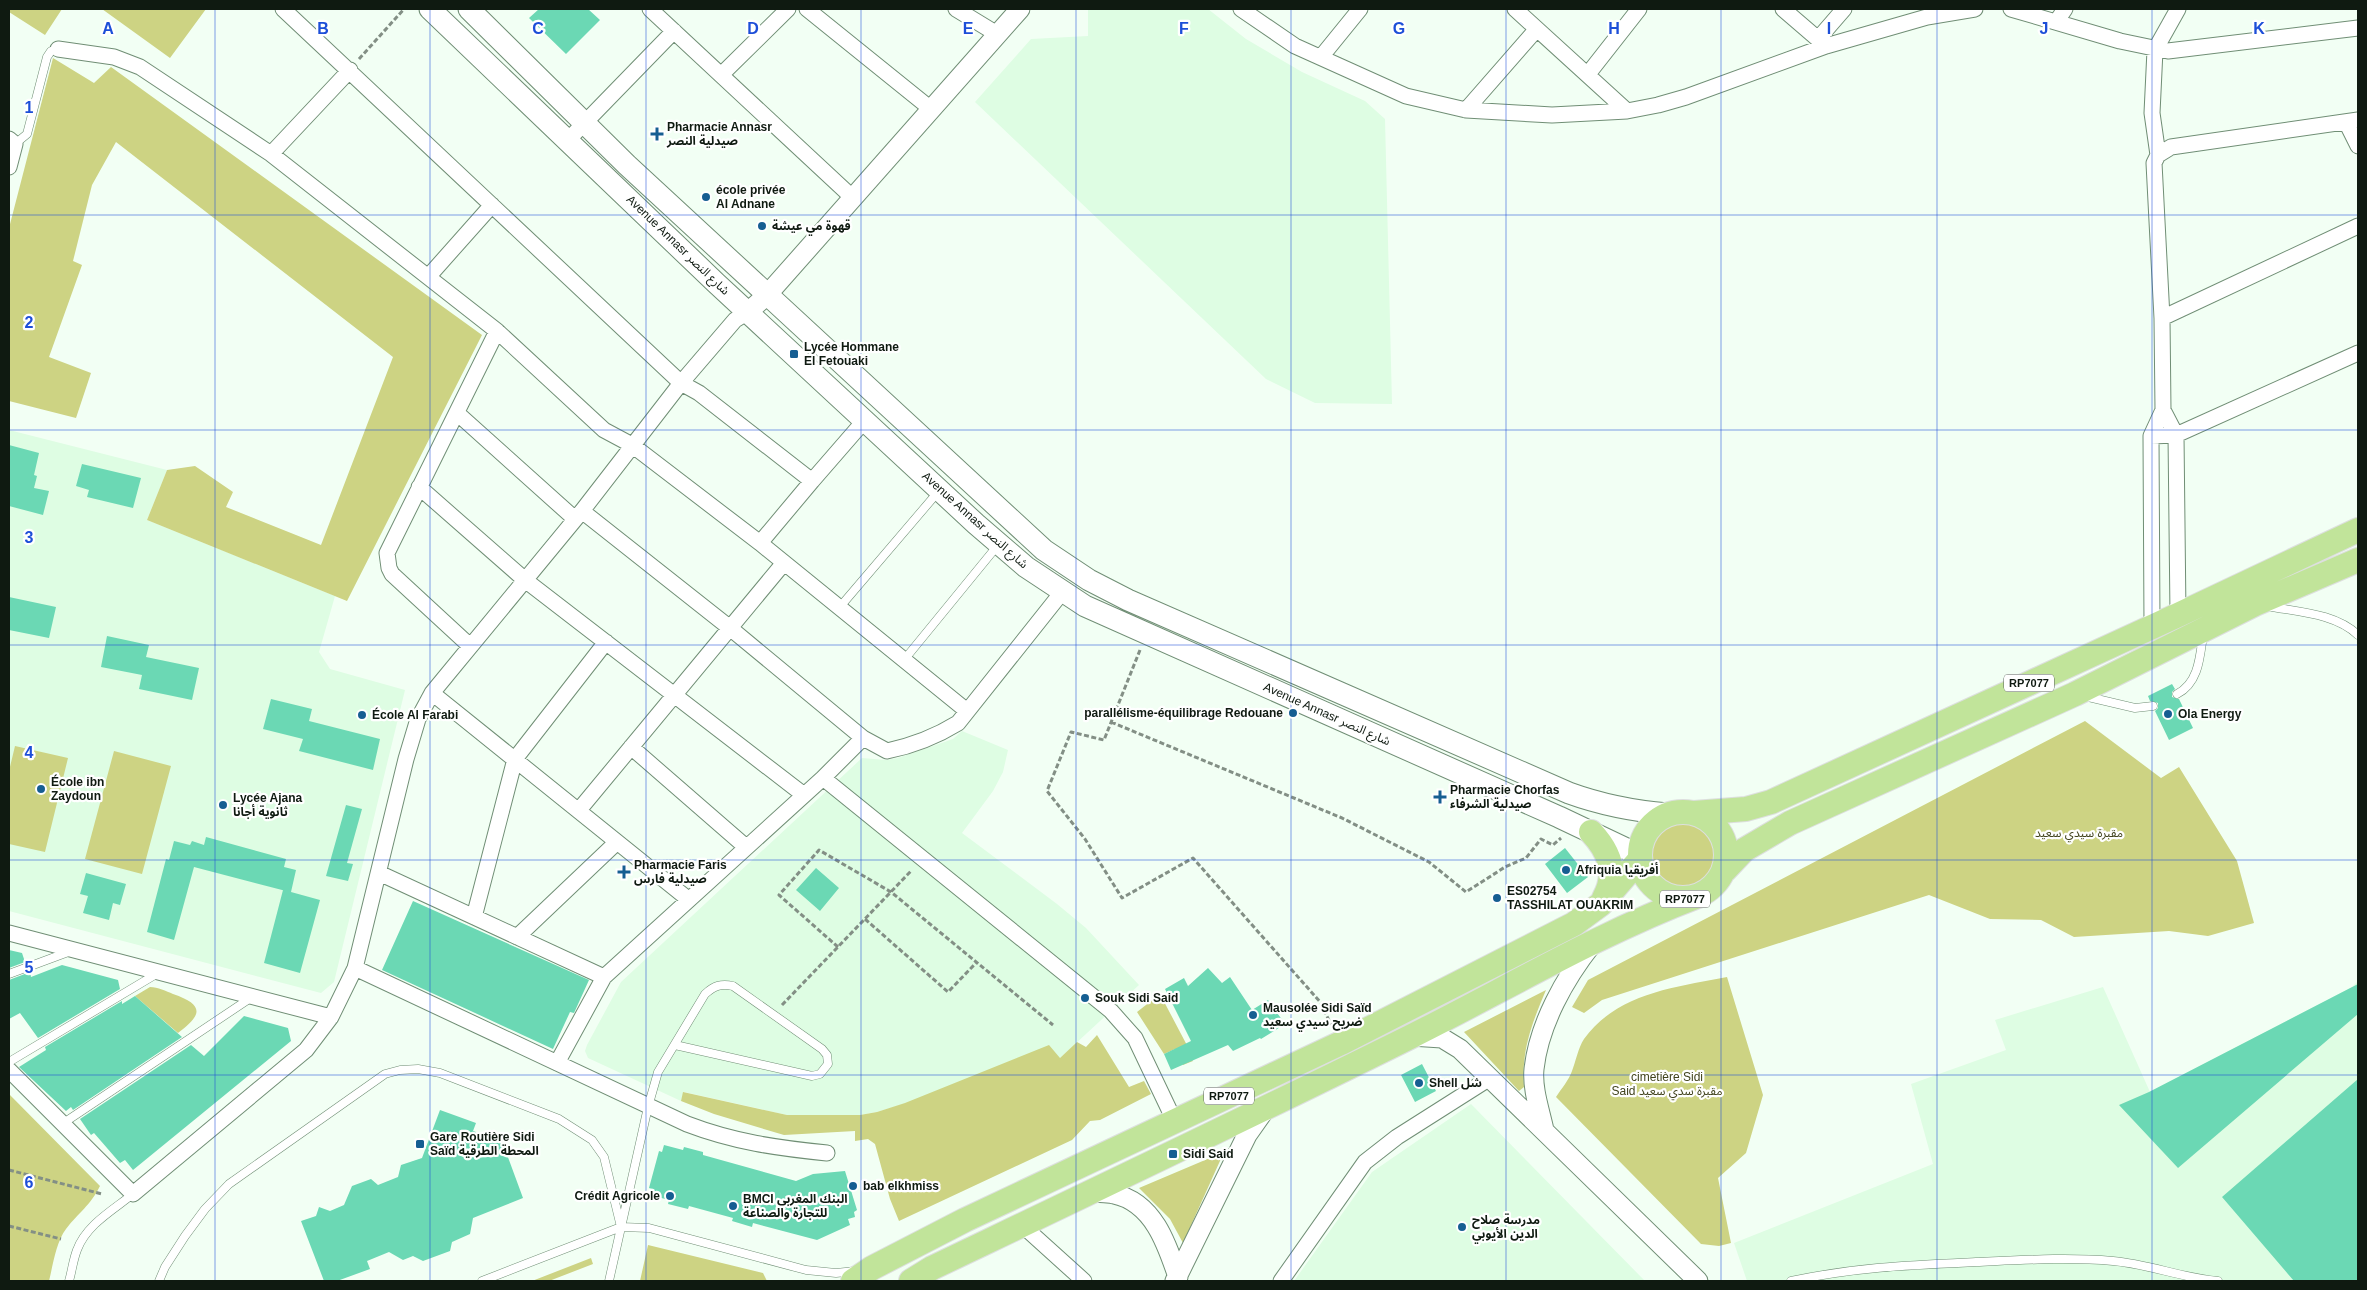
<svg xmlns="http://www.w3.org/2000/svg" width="2367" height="1290" font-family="Arial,'Noto Sans Arabic',sans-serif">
<rect width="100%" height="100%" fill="#f2fff4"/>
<path fill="#defde3" d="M1088 9H1208L1246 39 1302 72 1365 101 1385 119 1392 404 1315 403 1266 379 975 102 1031 39 1088 36Z
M9 430 167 470 147 520 335 596 319 652 330 669 405 690 334 982 321 993 9 911Z
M962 731 1008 750 1003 772 993 791 962 833 1057 904 1086 928 1139 985 1060 1058 877 1112 860 1115H787L684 1092 681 1101 588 1058 585 1051 587 1045 621 982 862 758 886 760 898 758 953 739Z
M2358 981V1281H1747L1734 1243 1933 1164 1911 1084 2006 1050 1995 1020 2103 987 2150 1092 2352 987Z
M1471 1104 1645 1281H1294L1372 1172Z"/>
<path fill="#cdd383" d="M9 9H62L45 35 9 12Z
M102 9H206L170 58Z
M53 58 94 83 111 67 482 335 347 601 147 520 167 470 195 466 233 492 226 507 321 545 393 357 116 142 92 185 73 261 82 265 49 357 91 373 76 418 9 401V228Z
M2085 721 2161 778 2179 767 2237 861 2254 923 2208 936 2169 931 2074 937 2041 920 1990 919 1929 895 1602 1000 1584 1013 1572 1007 1588 980Z
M15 746 68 758 45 852 9 844V771Z
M114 751 171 766 142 874 85 859Z
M1651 855a32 32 0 1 1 64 0a32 32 0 1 1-64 0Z
M1727 977 1763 1095 1746 1153 1718 1178 1731 1243 1719 1246 1701 1244 1556 1097C1561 1089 1569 1080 1572 1071 1576 1061 1578 1048 1584 1039 1617 993 1676 987 1727 977Z
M150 987C158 987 166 991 173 994 205 1005 202 1015 178 1033L135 996Z
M1546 990C1532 1023 1521 1051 1524 1087L1519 1091 1464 1032Z
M1160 994 1190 1051 1188 1052 1193 1061 1183 1065 1175 1049 1164 1054 1137 1012Z
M1097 1035 1129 1087 1144 1081 1151 1094 1100 1120 1090 1121 1072 1140 899 1221 890 1199 875 1144 868 1139 855 1141V1131L784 1135 714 1114 681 1101 683 1092 787 1115H860L877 1112 905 1103 1049 1045 1060 1058 1077 1042 1086 1047Z
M9 1094 100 1186C90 1206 79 1212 66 1229 56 1242 53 1265 49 1281H9Z
M1224 1152 1183 1243 1170 1219 1139 1188Z
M648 1245 763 1273 767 1281H640Z
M591 1258 593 1264 549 1281H532Z"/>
<path fill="#6bd8b4" d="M539 9H588L600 20 566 54 529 18Z
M9 445 39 453 34 475 37 476 34 488 49 491 43 515 9 506Z
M82 464 141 478 133 508 87 497 89 490 76 486Z
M9 597 56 607 49 638 9 630Z
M107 636 149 645 146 657 199 668 192 700 139 689 142 675 101 667Z
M2172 684 2175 689 2172 692V697L2179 699 2193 728 2169 740 2155 711 2158 708V703L2150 701 2148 696Z
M271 699 312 709 309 721 380 739 373 770 299 751 303 739 263 729Z
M346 805 362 809 347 863 353 864 348 881 326 876Z
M206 837 286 859 284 867 296 870 291 892 320 900 300 973 264 963 283 890 286 891 194 867 174 940 147 932 166 859 169 860 174 841 190 845 192 841 204 845Z
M1565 848 1588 877 1567 893 1545 864Z
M816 868 839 888 820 911 796 890Z
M86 873 126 884 120 905 113 903 109 920 83 913 88 896 80 894Z
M413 901 589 980 574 1013 570 1012 553 1049 382 970Z
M9 950 22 953 25 962 9 968Z
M62 965 118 980 120 989 38 1038 20 1013 9 1019V980L30 972 31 977Z
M1208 968 1222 983 1230 977 1252 1010 1268 1000 1285 1024 1261 1039 1260 1038 1233 1051 1228 1045 1171 1070 1164 1054 1191 1041 1165 989 1184 978 1188 986Z
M2358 984V1014L2178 1168 2119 1105 2149 1092Z
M135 996 182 1037 73 1110 71 1107 66 1111 19 1067 46 1050 45 1047 122 1001V1004Z
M244 1016 288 1028 291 1041 133 1170 125 1160 120 1163 94 1133 91 1135 80 1119 191 1045 204 1056Z
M1422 1064 1436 1091 1415 1102 1401 1075Z
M2358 1079V1281H2294L2222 1197Z
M440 1110 476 1123 473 1131 502 1141 523 1198 473 1218 470 1234 452 1242 450 1251 423 1261 413 1256 403 1260 389 1252 367 1261 370 1269 337 1281H324L301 1221 316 1216 319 1207 330 1211 344 1205 352 1186 371 1179 378 1185 398 1177 401 1165 422 1158Z
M664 1145 683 1150 684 1147 703 1152V1155L796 1181 813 1174 845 1171 857 1210 854 1212 855 1217 848 1219 850 1225 817 1240 753 1223 752 1227 732 1221 733 1218 689 1206 688 1209 668 1204 669 1200 650 1195 652 1189 649 1188 659 1151 662 1152Z"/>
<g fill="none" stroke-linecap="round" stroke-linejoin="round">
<defs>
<path id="service" d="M15 144 27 134 47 57 51 51 58 49
M2267 606C2297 612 2335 613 2358 635
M839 608 938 492
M904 660 998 545
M2177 694C2199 683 2200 656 2203 635
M2084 696 2135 708 2153 706
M9 974 71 951
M9 1062 158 973
M62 1124 252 997
M69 1281C72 1271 73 1260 77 1250 86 1225 113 1210 133 1194
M159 1281 165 1267 185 1236 205 1209 229 1184 385 1074 400 1070 418 1069 440 1073 559 1119 592 1140 604 1157 621 1227
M482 1281 621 1227 649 1228 806 1270 836 1273 855 1271
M609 1281 648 1107 658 1072 705 994C714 986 721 983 733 986L822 1049 827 1055 828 1064 820 1074 812 1076 675 1045
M1791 1281C1856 1267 1911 1265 1976 1262 2022 1260 2068 1257 2113 1261 2149 1264 2182 1278 2218 1281"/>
<path id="minor" d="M283 9 681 383 699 393 812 481 760 543
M650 9 853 198
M807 9 931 109
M956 9 997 34
M1241 9 1295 46 1406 96 1466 110 1552 115 1627 111 1658 105 1686 97 1826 46 1927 17 1975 9
M1515 9 1627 111
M1783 9 1826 46
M2011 9 2120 41 2168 51 2358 28
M2056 22 2065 9
M1818 39 1844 9
M58 49 114 57 140 67 271 154 497 331 604 430 632 445 760 543 967 711
M1321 57 1360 9
M1588 74 1639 9
M721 75 788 9
M1466 110 1536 30
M2346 122 2358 146
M9 139 15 144 9 167
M568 140 674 31
M271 154 350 70
M2158 155 2152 113 2155 50 2178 9
M428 277 492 205
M2162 318 2358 226
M2163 410 2176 435 2178 615
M457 413 575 519
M2151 436 2176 435 2358 353
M812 481 865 420
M419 487 525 580 804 795
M582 511 730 628 863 738 887 751C911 746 937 736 958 723L1063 591
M2152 627 2151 436 2163 410 2162 318 2154 163 2158 155 2171 147 2358 120
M470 646 392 574 389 568 387 553 497 331
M432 693 688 899
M631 747 746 847
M823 778 1111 1011 1135 1038 1175 1122
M579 810 783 564
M379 873 604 977
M474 917 515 759 606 642
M9 933 331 1017
M517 937 617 842
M355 968 687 1124C734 1142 777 1148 827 1153
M557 1063 604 977 823 778 863 738
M9 1070 133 1194 306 1050 331 1017 355 968 406 759 418 719 432 693 582 511 681 383 735 320 748 312
M1022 1225 1084 1281
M1281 1281 1365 1162 1397 1137 1490 1078"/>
<path id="tertiary" d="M748 312 767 295 1020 9
M1411 1036 1442 1038 1460 1049 1698 1281
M1544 1130C1540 1111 1532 1089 1534 1069 1539 1024 1565 978 1592 944
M1090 1192C1098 1193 1107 1192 1114 1194 1153 1202 1167 1244 1178 1277
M1175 1281 1247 1135 1266 1108"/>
<path id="secondary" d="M430 9 716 283 976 524 1026 567 1085 606 1559 817 1639 855
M469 9 627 165 1044 550 1089 580 1128 600 1569 793C1602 805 1633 811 1668 814"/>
<path id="primary" d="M1640 855a43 43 0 1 1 86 0a43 43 0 1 1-86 0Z
M1694 813 1746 809 1771 802 2178 615 2358 530
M1591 832C1609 851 1618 873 1604 898
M1725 870 1744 850 1790 823 2075 694 2255 604 2358 560
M853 1281 872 1268 965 1220 1341 1043 1574 924 1601 904 1640 859
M911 1281 932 1268C1091 1192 1251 1116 1410 1037 1506 989 1598 934 1698 896"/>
</defs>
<use href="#service" stroke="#708e75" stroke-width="9"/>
<use href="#minor" stroke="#708e75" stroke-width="17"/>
<use href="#tertiary" stroke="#708e75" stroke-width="21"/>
<use href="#secondary" stroke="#708e75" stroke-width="23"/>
<use href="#primary" stroke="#dddfde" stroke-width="26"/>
<path stroke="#838f85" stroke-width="3" stroke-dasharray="5 2.5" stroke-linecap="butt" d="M359 59 404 9
M1140 650 1104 740 1071 732 1047 791 1085 839 1122 898 1193 858 1321 1003 1331 1025
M1111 722 1342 818 1429 862 1466 892 1505 867 1526 858 1541 839 1553 845 1561 838
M865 919 948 992 976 963
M838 947 779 895 819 850 891 892 1053 1025
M782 1005 911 871
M9 1170 102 1194
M9 1226 61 1239"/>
<use href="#service" stroke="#fff" stroke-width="8"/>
<use href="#minor" stroke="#fff" stroke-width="15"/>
<use href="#tertiary" stroke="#fff" stroke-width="19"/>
<use href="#secondary" stroke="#fff" stroke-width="21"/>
<use href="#primary" stroke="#c1e49a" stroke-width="24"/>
</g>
<path fill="none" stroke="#1d4ed8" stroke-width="1" stroke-opacity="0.55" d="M215 9V1281M430 9V1281M646 9V1281M861 9V1281M1076 9V1281M1291 9V1281M1506 9V1281M1721 9V1281M1937 9V1281M2152 9V1281M9 215H2358M9 430H2358M9 645H2358M9 860H2358M9 1075H2358"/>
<g fill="#165e92" stroke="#fff" stroke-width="2">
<path d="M654.5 126.5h5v5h5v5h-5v5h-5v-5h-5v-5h5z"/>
<circle cx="706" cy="197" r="5"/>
<circle cx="762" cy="226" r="5"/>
<rect x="789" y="349" width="10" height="10" rx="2.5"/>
<circle cx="1293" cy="713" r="5"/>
<circle cx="2168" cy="714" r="5"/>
<circle cx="362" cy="715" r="5"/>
<circle cx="41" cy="789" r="5"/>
<path d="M1437.5 789.5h5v5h5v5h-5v5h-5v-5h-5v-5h5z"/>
<circle cx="223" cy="805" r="5"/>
<circle cx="1566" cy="870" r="5"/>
<path d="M621.5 864.5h5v5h5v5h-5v5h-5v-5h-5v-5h5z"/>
<circle cx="1497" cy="898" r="5"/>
<circle cx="1085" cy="998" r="5"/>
<circle cx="1253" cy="1015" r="5"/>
<circle cx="1419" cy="1083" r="5"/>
<rect x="415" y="1139" width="10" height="10" rx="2.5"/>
<rect x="1168" y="1149" width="10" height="10" rx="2.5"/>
<circle cx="853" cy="1186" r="5"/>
<circle cx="670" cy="1196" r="5"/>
<circle cx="733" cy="1206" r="5"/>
<circle cx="1462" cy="1227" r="5"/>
</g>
<g text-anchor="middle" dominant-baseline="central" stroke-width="4.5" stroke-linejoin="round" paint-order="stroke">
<g fill="#fff" stroke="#575f58" stroke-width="1">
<rect x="2004" y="674.5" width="50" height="17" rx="4"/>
<rect x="1660" y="890.5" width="50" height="17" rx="4"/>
<rect x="1204" y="1087.5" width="50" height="17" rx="4"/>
</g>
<g font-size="11" font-weight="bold" fill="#0f1a11">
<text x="2029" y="683">RP7077</text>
<text x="1685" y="899">RP7077</text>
<text x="1229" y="1096">RP7077</text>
</g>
<g font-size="12" font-weight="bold" fill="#0f1a11" stroke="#fff" text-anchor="start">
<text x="667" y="127">Pharmacie Annasr<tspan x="667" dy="14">صيدلية النصر</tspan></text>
<text x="716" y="190">école privée<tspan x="716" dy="14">Al Adnane</tspan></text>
<text x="772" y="226">قهوة مي عيشة</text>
<text x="804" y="347">Lycée Hommane<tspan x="804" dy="14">El Fetouaki</tspan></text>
<text x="1283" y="713" text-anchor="end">parallélisme-équilibrage Redouane</text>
<text x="2178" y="714">Ola Energy</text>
<text x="372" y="715">École Al Farabi</text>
<text x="51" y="782">École ibn<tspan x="51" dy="14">Zaydoun</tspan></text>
<text x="1450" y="790">Pharmacie Chorfas<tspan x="1450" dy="14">صيدلية الشرفاء</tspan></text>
<text x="233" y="798">Lycée Ajana<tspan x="233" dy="14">ثانوية أجانا</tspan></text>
<text x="634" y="865">Pharmacie Faris<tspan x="634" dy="14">صيدلية فارس</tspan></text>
<text x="1576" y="870">Afriquia أفريقيا</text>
<text x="1507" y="891">ES02754<tspan x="1507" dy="14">TASSHILAT OUAKRIM</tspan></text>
<text x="1095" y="998">Souk Sidi Said</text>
<text x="1263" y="1008">Mausolée Sidi Saïd<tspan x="1263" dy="14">ضريح سيدي سعيد</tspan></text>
<text x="1429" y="1083">Shell شل</text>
<text x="430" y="1137">Gare Routière Sidi<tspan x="430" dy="14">Saïd المحطة الطرقية</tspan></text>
<text x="1183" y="1154">Sidi Said</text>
<text x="863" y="1186">bab elkhmiss</text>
<text x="660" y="1196" text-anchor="end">Crédit Agricole</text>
<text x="743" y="1199">BMCI البنك المغربي<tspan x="743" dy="14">للتجارة والصناعة</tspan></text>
<text x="1472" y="1220">مدرسة صلاح<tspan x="1472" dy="14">الدين الأيوبي</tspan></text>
</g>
<g font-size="12" fill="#0f1a11" stroke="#fff">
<text transform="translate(678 245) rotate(44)">Avenue Annasr شارع النصر</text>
<text transform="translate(975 520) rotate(42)">Avenue Annasr شارع النصر</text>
<text transform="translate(1327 714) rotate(24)">Avenue Annasr شارع النصر</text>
</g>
<g font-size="12" fill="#41431d" stroke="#fff">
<text x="2079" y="833">مقبرة سيدي سعيد</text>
<text x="1667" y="1077">cimetière Sidi<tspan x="1667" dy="14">Said مقبرة سدي سعيد</tspan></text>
</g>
</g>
<g font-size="16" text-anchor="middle" font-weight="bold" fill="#1d4ed8" stroke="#fff" stroke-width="4.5" stroke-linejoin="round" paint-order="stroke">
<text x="108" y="34">A</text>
<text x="323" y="34">B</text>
<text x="538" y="34">C</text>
<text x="753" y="34">D</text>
<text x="968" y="34">E</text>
<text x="1184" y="34">F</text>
<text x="1399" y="34">G</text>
<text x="1614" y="34">H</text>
<text x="1829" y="34">I</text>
<text x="2044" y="34">J</text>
<text x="2259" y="34">K</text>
<text x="29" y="113">1</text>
<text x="29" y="328">2</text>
<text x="29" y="543">3</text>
<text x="29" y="758">4</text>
<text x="29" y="973">5</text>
<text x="29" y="1188">6</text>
</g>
<rect width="2367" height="1290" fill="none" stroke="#0f1a11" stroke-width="20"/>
</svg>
